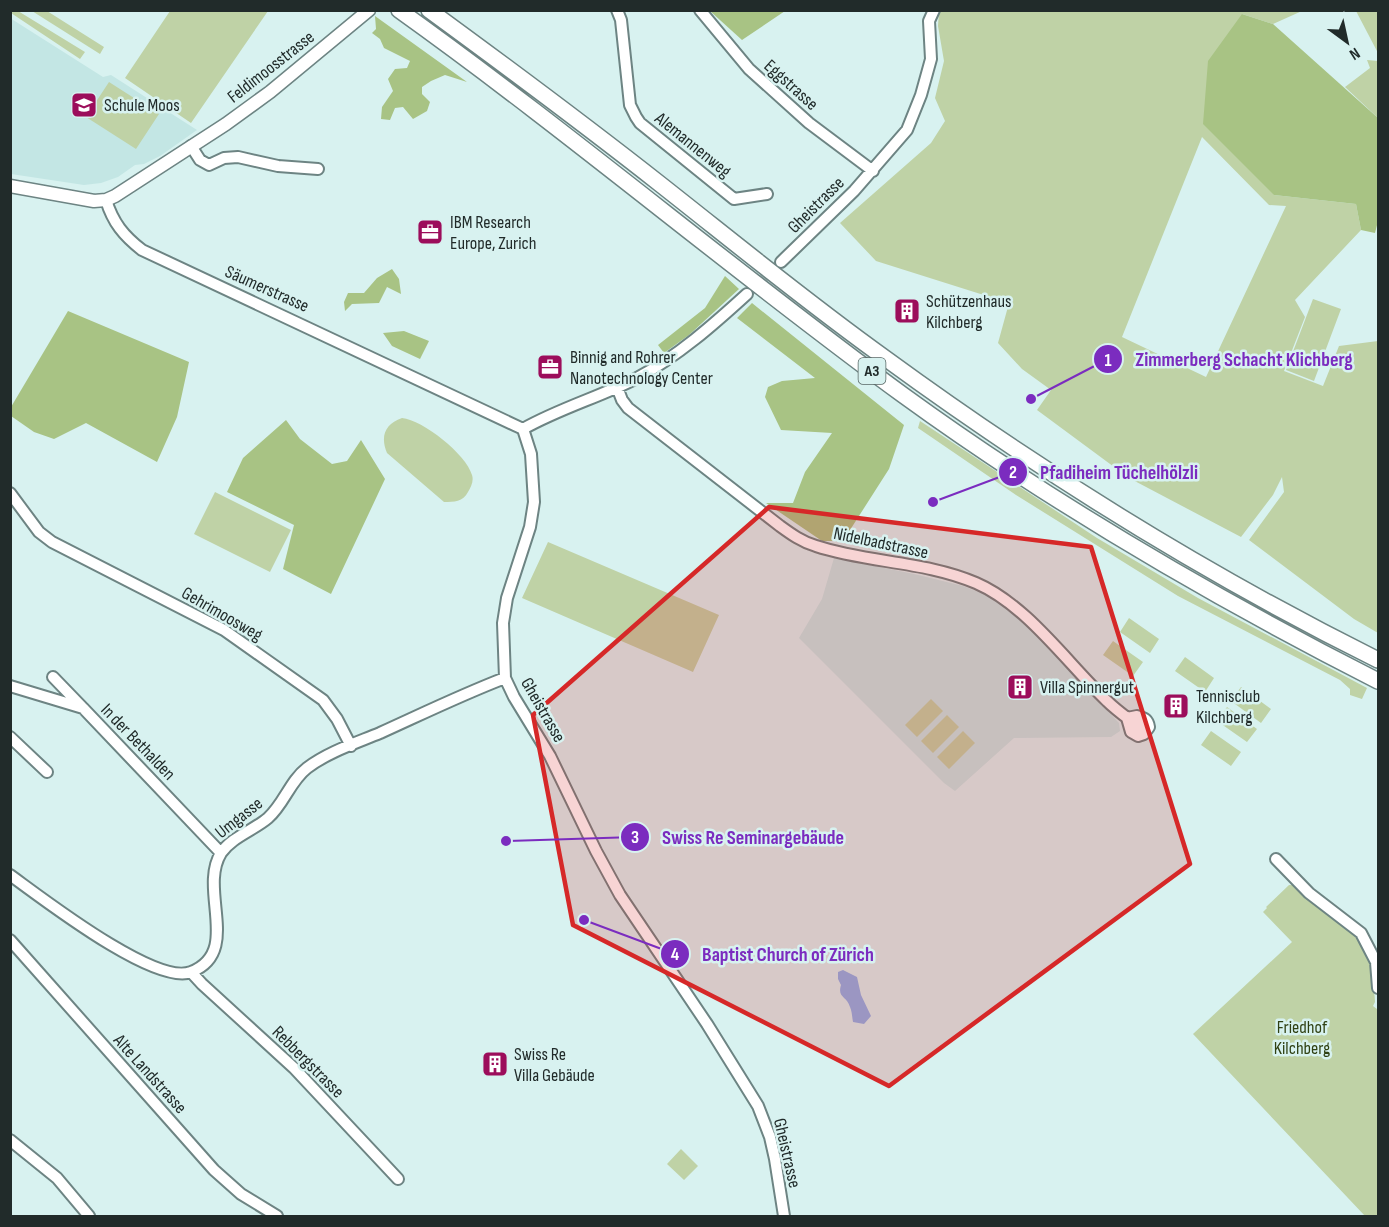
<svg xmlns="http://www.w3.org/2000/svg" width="1389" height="1227" font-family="'Sofia Sans Condensed',sans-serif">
<rect width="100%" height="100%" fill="#d8f2f0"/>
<path fill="#c3e6e4" d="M10 18 103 77 111 75 197 130 160 156 144 164 135 165 118 177 101 183 84 185 11 174Z
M834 558 914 574 963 586 986 595 1008 609 1043 642 1119 723 1120 731 1111 737 1014 738 955 791 944 783 799 638 822 599Z"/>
<path fill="#bfd2a6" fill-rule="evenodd" d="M11 11H18L85 52 80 59 11 13Z
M32 11H47L104 47 100 54Z
M170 11H268L191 123 125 78Z
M939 11H1302L1273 24 1242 14 1274 195 1356 204 1361 230 1295 300 1305 317 1284 371 1323 386 1339 346 1378 341V633L1354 619 1249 540 1284 492 1282 477 1273 495 1241 537 1129 478 1037 410 1051 390 1022 369 998 343 1009 303 876 261 840 223 931 143 945 121 935 98 944 61 938 26ZM1202 137 1269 205 1286 206 1206 377 1122 337Z
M1356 11H1378V53Z
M1367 60 1378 61V118L1345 87 1370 68Z
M109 82 159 114 136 149 86 117Z
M1313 299 1341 309 1314 381 1286 370Z
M402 418C423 420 466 454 472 475 474 481 471 487 468 492 463 502 454 502 444 502L387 453C380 436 385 424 402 418Z
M920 421 1097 538 1198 598 1367 688 1362 699 1350 695V689L1340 680 1178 596 1016 495 918 428Z
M215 492 291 530 270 572 194 534Z
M548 542 719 615 693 672 522 598Z
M1129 618 1159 639 1150 653 1120 632Z
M1113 641 1143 662 1133 676 1103 655Z
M1185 657 1214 678 1205 692 1175 671Z
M1241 687 1271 709 1261 723 1231 701Z
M931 699 943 711 917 737 905 725Z
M1227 707 1257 729 1247 742 1217 721Z
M947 715 959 727 933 753 921 741Z
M963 731 975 743 949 769 937 757Z
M1211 731 1241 752 1231 766 1201 745Z
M1289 885H1293C1321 907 1364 931 1372 969 1374 979 1374 991 1375 1002L1373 1006 1377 1009 1378 1015V1216H1365L1193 1034 1292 942 1263 912 1267 908 1266 907Z
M681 1149 698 1166 684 1180 667 1164Z"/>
<path fill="#a8c384" d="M710 11H785L742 40Z
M1242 14 1273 24 1378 118V221L1375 233 1361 230 1356 204 1274 195 1203 124 1208 61Z
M375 16 467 82 445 75 431 81 422 87V94L430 102 427 111 413 119 403 107 395 108 390 120 381 119 382 107 393 91 388 79 395 69 407 68 410 61 384 48 380 39 372 33 376 29Z
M392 269 399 279 401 294 387 287 379 303 352 304 345 311 344 302 348 293H364L377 278Z
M725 276 739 289 689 335 664 353 658 345 705 308Z
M752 303 904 425 889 469 843 541H822L766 503H793L805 472 832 433 781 430 765 397 768 387 782 381 815 378 737 318Z
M68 311 189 362 177 417 157 462 86 423 54 439 34 432 11 416V407Z
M404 331 429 341 420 359 392 346 383 333Z
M286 420 300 439 332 464 347 461 361 440 385 479 331 594 283 569 294 525 227 492 243 458Z"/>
<path fill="#8cb2e9" d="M843 970 857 977 861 995 871 1016 864 1024 853 1022C852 1017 852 1011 850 1007 847 996 837 998 841 985L838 979V972Z"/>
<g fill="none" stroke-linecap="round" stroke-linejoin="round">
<path stroke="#b3cac8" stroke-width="10" stroke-dasharray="10 5" stroke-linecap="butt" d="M747 294 781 262"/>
<defs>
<path id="minor" d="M617 10 621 20 630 105 636 117 640 123 734 199 767 194
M700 10 749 69 809 123 873 171
M191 146 200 160 209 165 224 158 238 157 278 166 318 169
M106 200C113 223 124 236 142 250L523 429
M781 262 854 191 907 130 921 95 931 59 929 21 934 10
M617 387 622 400 628 408 780 526C791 534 802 542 816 546 867 563 925 561 976 583 1027 605 1067 663 1107 701 1117 711 1129 719 1139 727
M523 429 531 454 534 502 530 527 507 598 503 623 505 678 514 697 550 756 596 851 620 895 707 1024 758 1106 770 1137 775 1159 784 1216
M523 429C560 408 600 397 637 378 678 356 713 325 747 294
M10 493 39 532 52 542 224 630 323 700 337 719 351 746
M53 677 82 707
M10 686 83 708 221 853
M1137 716C1145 718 1148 720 1149 727L1144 734 1138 736 1131 732 1127 718Z
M10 737 47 772
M1276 859 1309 893 1361 933 1376 962 1378 988
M10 875C42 898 155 986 191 972 242 952 198 890 221 853 232 837 254 830 268 818 284 804 290 781 307 768 328 752 356 743 380 733 422 714 463 694 505 678
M10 940 214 1170 241 1194 277 1216
M191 972 202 984 294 1068 398 1179
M10 1140 57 1178 89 1216"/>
<path id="major" d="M10 186 94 201 106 200 115 196 226 124 270 92 369 10"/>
<path id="highway" d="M399 10C571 133 732 270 903 395 1053 504 1213 597 1378 681
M429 10C507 67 585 125 660 184 735 243 808 303 885 358 1041 472 1205 574 1378 660"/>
</defs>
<use href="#minor" stroke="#6d8483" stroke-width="14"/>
<use href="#major" stroke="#6d8483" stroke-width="15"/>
<use href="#highway" stroke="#6d8483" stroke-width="18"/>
<use href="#minor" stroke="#fff" stroke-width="10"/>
<use href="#major" stroke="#fff" stroke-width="12"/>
<use href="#highway" stroke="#fff" stroke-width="15"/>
</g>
<path fill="#d62828" fill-opacity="0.2" stroke="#d62828" stroke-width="4.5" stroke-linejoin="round" d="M769 507 1091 547 1190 864 889 1086 573 925 533 715Z"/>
<defs>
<symbol id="school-square" viewBox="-11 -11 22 22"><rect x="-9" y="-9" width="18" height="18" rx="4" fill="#9c0d5b" stroke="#d8f2f0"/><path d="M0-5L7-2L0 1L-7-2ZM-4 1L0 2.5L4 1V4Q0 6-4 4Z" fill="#fff"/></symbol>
<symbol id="office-square" viewBox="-11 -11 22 22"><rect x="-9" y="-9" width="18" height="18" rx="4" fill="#9c0d5b" stroke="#d8f2f0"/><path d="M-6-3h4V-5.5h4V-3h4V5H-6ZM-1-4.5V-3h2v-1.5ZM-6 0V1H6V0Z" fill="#fff"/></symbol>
<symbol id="building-square" viewBox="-11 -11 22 22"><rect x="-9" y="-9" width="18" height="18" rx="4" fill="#9c0d5b" stroke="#d8f2f0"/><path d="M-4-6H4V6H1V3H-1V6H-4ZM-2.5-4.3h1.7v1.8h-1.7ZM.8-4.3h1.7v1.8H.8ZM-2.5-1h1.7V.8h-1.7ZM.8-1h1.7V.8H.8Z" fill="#fff"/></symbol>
</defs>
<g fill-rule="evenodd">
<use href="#school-square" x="69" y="90" width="30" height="30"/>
<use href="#office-square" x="415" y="217" width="30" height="30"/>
<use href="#building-square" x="892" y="296" width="30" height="30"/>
<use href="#office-square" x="535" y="352" width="30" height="30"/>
<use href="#building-square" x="1005" y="672" width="30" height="30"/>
<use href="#building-square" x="1161" y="691" width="30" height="30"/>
<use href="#building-square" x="480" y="1049" width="30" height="30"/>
</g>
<g text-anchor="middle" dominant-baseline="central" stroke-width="5" stroke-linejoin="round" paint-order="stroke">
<rect fill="#d8f2f0" stroke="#586765" stroke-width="1.5" x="858.5" y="358" width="27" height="26" rx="4.5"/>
<g font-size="16" font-weight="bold" fill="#212b2a">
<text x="872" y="371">A3</text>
</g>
<g font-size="18" fill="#212b2a" stroke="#d8f2f0">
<text transform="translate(271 67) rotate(-38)">Feldimoosstrasse</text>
<text transform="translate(791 85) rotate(42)">Eggstrasse</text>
<text transform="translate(693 145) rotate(39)">Alemannenweg</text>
<text transform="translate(816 205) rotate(-45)">Gheistrasse</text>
<text transform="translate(267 289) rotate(24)">Säumerstrasse</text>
<text transform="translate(881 543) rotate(12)">Nidelbadstrasse</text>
<text transform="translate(222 614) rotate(30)">Gehrimoosweg</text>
<text transform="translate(543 710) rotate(60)">Gheistrasse</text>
<text transform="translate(138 742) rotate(46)">In der Bethalden</text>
<text transform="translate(239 818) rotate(-38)">Umgasse</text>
<text transform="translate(308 1062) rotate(45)">Rebbergstrasse</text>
<text transform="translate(150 1074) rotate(48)">Alte Landstrasse</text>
<text transform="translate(787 1153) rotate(77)">Gheistrasse</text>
</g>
<g font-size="18" fill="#212b2a" stroke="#d8f2f0" text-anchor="start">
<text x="104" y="105">Schule Moos</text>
<text x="450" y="222">IBM Research<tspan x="450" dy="21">Europe, Zurich</tspan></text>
<text x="926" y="301">Schützenhaus<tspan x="926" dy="21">Kilchberg</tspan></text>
<text x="570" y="357">Binnig and Rohrer<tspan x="570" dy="21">Nanotechnology Center</tspan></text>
<text x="1040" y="687">Villa Spinnergut</text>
<text x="1196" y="696">Tennisclub<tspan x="1196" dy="21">Kilchberg</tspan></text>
<text x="514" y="1054">Swiss Re<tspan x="514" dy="21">Villa Gebäude</tspan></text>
</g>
<g font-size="18" fill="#2f4012" stroke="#d8f2f0">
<text x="1302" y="1027">Friedhof<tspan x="1302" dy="21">Kilchberg</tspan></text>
</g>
</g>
<path fill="none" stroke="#7b2cbf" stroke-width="2" d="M1031 399L1108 359M933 502L1013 472M506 841L635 837M584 920L675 954"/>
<g fill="#7b2cbf" stroke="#d8f2f0" stroke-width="2">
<circle cx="1031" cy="399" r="6"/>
<circle cx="933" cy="502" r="6"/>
<circle cx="506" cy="841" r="6"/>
<circle cx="584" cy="920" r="6"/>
<circle cx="1108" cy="359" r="15"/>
<circle cx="1013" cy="472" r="15"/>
<circle cx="635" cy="837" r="15"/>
<circle cx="675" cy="954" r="15"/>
</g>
<g font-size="18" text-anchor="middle" font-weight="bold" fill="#fff">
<text x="1108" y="366">1</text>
<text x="1013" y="478">2</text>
<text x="635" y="843">3</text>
<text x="675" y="960">4</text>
</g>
<g font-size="20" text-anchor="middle" font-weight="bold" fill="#7b2cbf" stroke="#d8f2f0" stroke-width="5" stroke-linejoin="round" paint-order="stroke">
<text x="1244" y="366">Zimmerberg Schacht Klichberg</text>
<text x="1119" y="479">Pfadiheim Tüchelhölzli</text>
<text x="753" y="844">Swiss Re Seminargebäude</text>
<text x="788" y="961">Baptist Church of Zürich</text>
</g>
<rect width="1389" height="1227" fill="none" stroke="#212b2a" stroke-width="24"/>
<g transform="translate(1347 42) rotate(147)" stroke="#d8f2f0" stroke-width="4.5" paint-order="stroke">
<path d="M0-4.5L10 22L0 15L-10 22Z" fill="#212b2a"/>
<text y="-9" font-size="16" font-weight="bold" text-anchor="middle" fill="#212b2a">N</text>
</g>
</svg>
